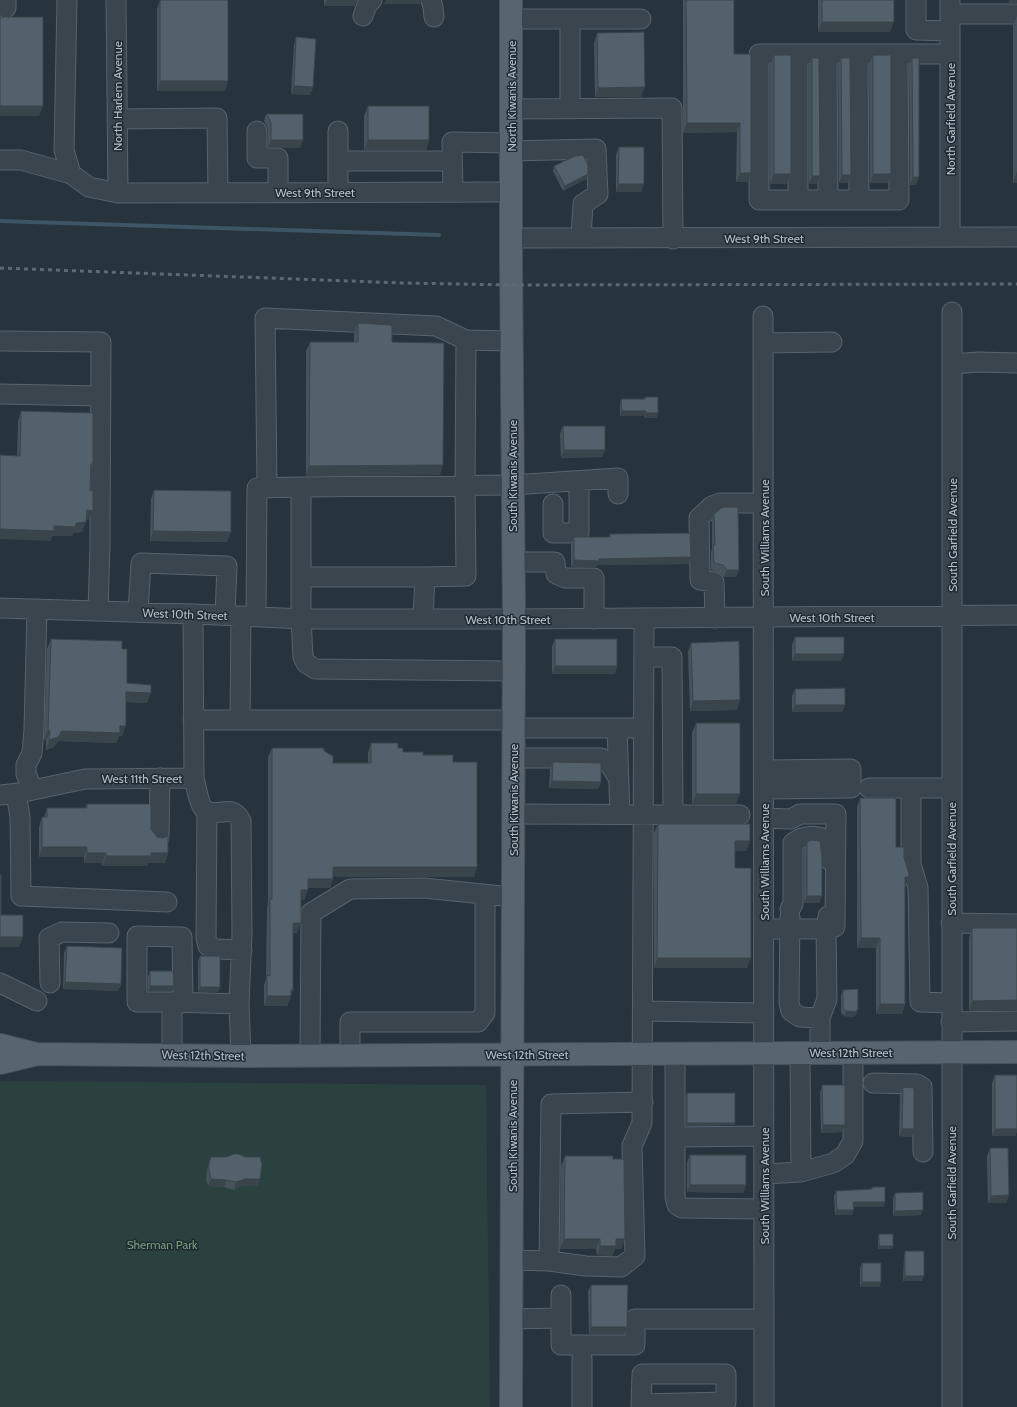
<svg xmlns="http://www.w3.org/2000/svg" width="1017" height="1407" font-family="Cabin,sans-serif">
<rect width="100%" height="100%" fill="#27343e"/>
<path fill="#2a413f" d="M0 1081 486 1085 490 1407H0Z"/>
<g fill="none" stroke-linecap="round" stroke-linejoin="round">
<path stroke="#3d5565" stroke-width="4" d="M0 221 439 235"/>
<defs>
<path id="minor" d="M67 0 64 150 71 174 89 187 118 193 512 192
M116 0 118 193
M431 0 433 7 434 17
M916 0V30L950 31
M950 0V237
M6 8V0
M950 14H1017
M363 16 367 5 372 0
M511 19H641
M570 19V109
M827 54 828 200
M858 54 859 200
M898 54 899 200H759V54H950
M511 109 672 108 673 239
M117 119 217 118 218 193
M257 131V158H278V192
M338 131V192
M511 151 596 149 598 194 583 204 581 238
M0 160H21L71 174
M338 161H452
M453 192 452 142 511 143
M798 200V54
M511 238 1017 237
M952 312V1407
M763 316 764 1407
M0 341 101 342 100 545 98 611
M763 343 832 342
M952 364 979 362 1017 363
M0 394 101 396
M267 487 265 318 436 326 466 340
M301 487 512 485 618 478V494
M553 504V533H579V481
M513 562H555L556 574 565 578H594V619
M301 577H425L423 619
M425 577 466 576 465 485 466 340 511 341
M0 608 193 614 304 619H514L1017 615
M138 612 141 563 227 566 225 615
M256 616 257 488 301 487V618L303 657 306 663 315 669 513 671
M715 618 714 582 700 580 699 518 712 506 720 503H763
M644 657H672L673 814
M193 720H513
M240 720 241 616
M513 728H643
M617 728 620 814
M513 758H601L610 765 619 779
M764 770 851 769V788L764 789
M194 778C196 785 199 806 205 810 218 819 232 802 241 821L242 934 239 1004 241 1056
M869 788H952
M911 788V864L918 888 920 1002 951 1003
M33 790 26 774V765L32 753 34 729 37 609
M16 793 20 817 21 896 167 902
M0 795 19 793 85 779 194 778 193 614
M207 811 206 938 208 946 216 949 242 950
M513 814 740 815
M764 818 791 819 800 814H836L835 927 826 929 827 999 820 1018V1053
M159 837 160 778
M790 909 793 904V843C803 835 817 834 828 841L829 860
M790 917 789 1003 791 1011 800 1017 820 1018
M951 923 1017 924
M764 929H826L828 916
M0 983 37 1001
M50 983 49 938 62 932 109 933
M172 1002H137V936L182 937 183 1003
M643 1011 764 1013
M951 1022 1017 1021
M675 1053V1197L677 1205 682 1208 764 1209
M800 1053 801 1172
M172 1055V1002L239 1004
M310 1055 311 913 350 889 424 888 513 897
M350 1055V1022H478L485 1013V894
M873 1083 917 1084 922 1087 923 1152
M675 1137 764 1136
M764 1174 801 1172 833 1163 845 1155 853 1141V1052
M511 1260 549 1261 586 1266 621 1267 635 1256 632 1146 642 1123 644 618
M549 1261 551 1104 643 1102
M561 1295V1345H635V1319H764
M511 1319 561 1318
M582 1407V1358
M641 1407 642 1374H726V1402L641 1404"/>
<path id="major" d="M0 1045 36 1054 241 1056 1017 1052
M0 1063 33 1055
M511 1407 514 619 511 260V0"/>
</defs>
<use href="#minor" stroke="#58636c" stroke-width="21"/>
<use href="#major" stroke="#47515a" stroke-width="24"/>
<use href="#minor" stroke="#3a454e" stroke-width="19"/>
<use href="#major" stroke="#59656e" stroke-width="22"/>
<path stroke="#5d6a74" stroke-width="3" stroke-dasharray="4 4" stroke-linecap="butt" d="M0 268 403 283 511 285 1017 284"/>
</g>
<path fill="#47535c" d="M160 0H228L225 91H157V9Z
M324 0H357L354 6H324Z
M683 0H734V54L748 182H736L737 132 683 133Z
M818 0H894L890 32H818Z
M1017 16V183H1013V26Z
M597 33 641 97H595L594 43Z
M296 37 313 87 310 95 291 94 294 45Z
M774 55 791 174 787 184H770V65Z
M873 55 891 174 888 183H870L869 65Z
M812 58 820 176 817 184H809V65Z
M841 58 848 183H839L838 65Z
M912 58 916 185H910L909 66Z
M368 106 429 140 426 150H364V116Z
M266 114 303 140 300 148 268 147V131L267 126 264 121Z
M619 147 644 184 641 192H616V154Z
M554 166 586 179 563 191 553 171Z
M358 323 440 475 306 476V351L310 342H354V333Z
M645 397 657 418H644V416H620V404L621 399H644Z
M21 411 93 464 91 470 90 491 93 511 89 520H86L82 532 73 533 72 536H52L50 541 17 456 18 421Z
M563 426 605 450 602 457 561 458 560 434Z
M154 490 227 542 150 541 151 499Z
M714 514 739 570 736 577H724L720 573 711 570V553L712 548V521Z
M610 534 689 564 597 565 596 568 571 567V544L574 537H609Z
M795 637 844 654 841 661H792V645Z
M51 639 122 649 127 683 147 703 126 702 122 736H119L116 743 58 741 54 747 46 750V740H44L47 649Z
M555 639 617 666 615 674H552V646Z
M691 643 737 710 690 711 688 652Z
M795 689 845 705 842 712H792V696Z
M696 723 736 804H692V733Z
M371 743 398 748 403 752 423 755 453 762 474 877H333L330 888H308L304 900H301L297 933H293V990L287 1006H264V985L266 978 267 908 268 903V757L272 748 324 751 333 763H368V753Z
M553 762 601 782 598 789 549 788 550 769Z
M860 798 904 857 909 877 905 887V1004L902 1014H876V948H857V807Z
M87 804 151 829 168 853 165 863H148L147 866H102V863H84V857H39V827L42 817H44L47 808H85Z
M658 824 750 841 746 851H735V868L747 968H654V833Z
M807 842 822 896 819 903H804V849Z
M972 928H1017V1010L969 1011V938Z
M67 946 121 984 118 991 63 989 64 953Z
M200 956 220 987 218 992H198V961Z
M150 971 172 991H148V976Z
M843 990 858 1008 857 1013 854 1017 844 1016 841 1013V995Z
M995 1075H1017V1131L1015 1136H992V1083Z
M822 1085 845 1125 842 1132 821 1133 820 1093Z
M903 1087 912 1137 899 1136 900 1095Z
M687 1093 734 1125 686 1126V1096Z
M990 1148 1009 1195 1006 1203H988L987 1156Z
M690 1155 746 1185 743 1193 687 1192V1162Z
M565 1156 625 1239 621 1249H615L612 1256 597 1255 596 1249H560L561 1166Z
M211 1157 260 1179 258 1186H242L234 1190 224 1187 208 1186 206 1179 207 1169Z
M872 1187 885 1202 883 1207H854L852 1215H835L834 1196 836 1191 871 1190Z
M895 1193 921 1215 893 1216V1198Z
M879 1234 893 1246 892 1249H878V1237Z
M905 1251 922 1281H903L904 1256Z
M862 1263 881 1282 879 1287H860V1268Z
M591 1285 627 1327 624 1334H589L588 1292Z"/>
<path fill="#39444b" d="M327 0H357L354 6H324Z
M386 0H422L420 4H384Z
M1009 0H1017V3H1008Z
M822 22H894L890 32H818Z
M160 81H228L225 91H157Z
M294 86 313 87 310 95 291 94Z
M645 87 641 97H595L598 88Z
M0 106H43L39 116H0Z
M687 123H740L737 132 683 133Z
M271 140H303L300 148 268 147Z
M368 140H429L426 150H364Z
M1017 171V183H1013Z
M740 173H751L748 182H736Z
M588 174 586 179 563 191 565 186Z
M774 174H791L787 184H770Z
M873 174H891L888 183H870Z
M842 175H851L848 183H839Z
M812 176H820L817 184H809Z
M913 177H919L916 185H910Z
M618 184H644L641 192H616Z
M622 411H646L644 416H620Z
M646 413H658L657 418H644Z
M564 450H605L602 457 561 458Z
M443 465 440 475 306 476 309 466Z
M87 510 93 511 89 520H83Z
M86 522 82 532 73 533 72 536H52L50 541 0 539V529L54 526Z
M153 531 231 532 227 542 150 541Z
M691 557 689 564 597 565 596 568 571 567 574 560 599 559Z
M727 570H739L736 577H724Z
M795 654H844L841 661H792Z
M555 666H617L615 674H552Z
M126 692 151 693 147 703 123 702Z
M740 700 737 710 690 711 693 701Z
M795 705H845L842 712H792Z
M120 726H126L122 736H119L116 743 58 741 54 747 46 750 49 740 62 731Z
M48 730 50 731 46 740H44Z
M552 781 601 782 598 789 549 788Z
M696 794H740L736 804H692Z
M735 841H750L746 851H732Z
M42 847H87L84 857H39Z
M87 853H106L102 863H84Z
M151 853H168L165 863H148L147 866H102L106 856Z
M333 867H477L474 877H330Z
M905 877H909L905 887H901Z
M308 879H333L330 888H304Z
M301 890H308L304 900H297Z
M807 896H822L819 903H804Z
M293 923H301L297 933H289Z
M0 937H23L19 947H0Z
M861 938H880L876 948H857Z
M657 958H751L747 968H654Z
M65 982 121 984 118 991 63 989Z
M150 986H174L172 991H148Z
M200 987H220L218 992H198Z
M291 990H293L287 1006H264L267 996Z
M1017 1000V1010L969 1011 972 1001Z
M880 1004H905L902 1014H876Z
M858 1008 857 1013 854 1017 844 1016 846 1011Z
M687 1123H735L734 1125 686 1126Z
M823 1125H845L842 1132 821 1133Z
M902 1129H914L912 1137 899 1136Z
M995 1129H1017V1131L1015 1136H992Z
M211 1179 226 1180 224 1187 208 1186Z
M245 1179H260L258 1186H242L234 1190 236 1182Z
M690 1185H746L743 1193 687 1192Z
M1009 1195 1006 1203H988L991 1196Z
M853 1202H885L883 1207H852Z
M837 1210H854L852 1215H835Z
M923 1210 921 1215 893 1216 895 1211Z
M564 1239H600L596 1249H560Z
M616 1239H625L621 1249H615L612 1256 597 1255 600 1246Z
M879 1246H893L892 1249H878Z
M905 1276H924L922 1281H903Z
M862 1282H881L879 1287H860Z
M591 1327H627L624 1334H589Z"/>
<path fill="#52616b" stroke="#39444b" d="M160 0H228V81H160Z
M686 0H734V54H751V173H740V123H687Z
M822 0H894V22H822Z
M0 17H43V106H0Z
M644 32 645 87 598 88 597 33Z
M296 37 316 39 313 87 294 86Z
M774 55H791V174H774Z
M873 55H891V174H873Z
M812 58H819L820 176H812Z
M841 58H850L851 175H842Z
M912 58H919V177H913Z
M368 106H429V140H368Z
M266 114H303V140H271V123L269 118Z
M619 147H644V184H618Z
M583 155 588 165V174L565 186 554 166 575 156Z
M358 323 392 325V342L444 343 443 465 309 466 310 342H358Z
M645 397H658V413H646V411H622L621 399H645Z
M21 411 93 413V464H91L90 491 93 490V511L87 510 86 522 76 523 75 527 54 526V531L0 529V455L20 456Z
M563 426H605V450H564Z
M154 490 231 491V532L153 531Z
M725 507H738L739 570H727L723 565 714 563 713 545H715L714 514 721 508Z
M690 533 691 557 599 559V561L574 560V537H610V534Z
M795 637H844V654H795Z
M51 639 122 641V649H127V683L151 685V693L126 692V726H120V733L62 731 58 737 49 740 50 731 48 730Z
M555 639H617V666H555Z
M739 641 740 700 693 701 691 643Z
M845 688V705H795V689Z
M696 723H740V794H696Z
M371 743H398V748H403V752H423V755H453V762H477V867H333V879H308V890H301V923H293V990H291V996H267V975L270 976V899H272V748H324V751L333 756V763H371Z
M553 762 601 763V782L552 781Z
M860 798H896V847H904V857L909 874V877H905V1004H880V938H861Z
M87 804H151V829L157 837 163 838 168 836V853H151V856H106V853H87V847H42V817H47V808H87Z
M658 824H750V841H735V868H751V958H657Z
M811 840 820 841 822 858V896H807V842Z
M0 874H1V915H23V937H0Z
M972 928H1017V1000L972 1001Z
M67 946 122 948 121 984 65 982Z
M200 956H220V987H200Z
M150 971H173L174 986H150Z
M858 989V1008L856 1012 846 1011 843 1008V990Z
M995 1075H1017V1129H995Z
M822 1085H845V1125H823Z
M903 1087 914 1088V1129H902Z
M687 1093H735V1123H687Z
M990 1148H1008L1009 1195 991 1196Z
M234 1154H239L245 1157H260L262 1164 260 1179H245L236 1182 226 1180 211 1179 209 1171V1162L211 1157H226Z
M690 1155H746V1185H690Z
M565 1156H613V1159H624L625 1239H616V1246H600V1239H564Z
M872 1187H885V1202H853L854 1210H837L836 1191 872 1189Z
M923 1192V1210L895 1211V1193Z
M879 1234H893V1246H879Z
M905 1251H924V1276H905Z
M862 1263H881V1282H862Z
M591 1285H628L627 1327H591Z"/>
<g text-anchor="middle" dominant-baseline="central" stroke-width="3" stroke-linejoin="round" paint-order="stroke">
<g font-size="12" fill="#b7c0c9" stroke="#1f2a33">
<text transform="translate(117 96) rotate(-90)">North Harlem Avenue</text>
<text transform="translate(511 96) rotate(-90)">North Kiwanis Avenue</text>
<text transform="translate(950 119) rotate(-90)">North Garfield Avenue</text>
<text x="315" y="192">West 9th Street</text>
<text x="764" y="238">West 9th Street</text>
<text transform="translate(512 476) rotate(-90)">South Kiwanis Avenue</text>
<text transform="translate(952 535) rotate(-90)">South Garfield Avenue</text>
<text transform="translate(764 538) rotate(-90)">South Williams Avenue</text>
<text transform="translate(185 614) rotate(2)">West 10th Street</text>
<text x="832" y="617">West 10th Street</text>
<text x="508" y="619">West 10th Street</text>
<text x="142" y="778">West 11th Street</text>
<text transform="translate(513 800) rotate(-90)">South Kiwanis Avenue</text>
<text transform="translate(951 859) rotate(-90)">South Garfield Avenue</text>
<text transform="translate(764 862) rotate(-90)">South Williams Avenue</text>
<text x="851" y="1052">West 12th Street</text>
<text x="527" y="1054">West 12th Street</text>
<text transform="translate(203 1055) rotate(1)">West 12th Street</text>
<text transform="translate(512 1136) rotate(-90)">South Kiwanis Avenue</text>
<text transform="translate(951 1183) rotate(-90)">South Garfield Avenue</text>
<text transform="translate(764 1186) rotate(-90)">South Williams Avenue</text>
</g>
<g font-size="12" fill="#769d7a" stroke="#1f2a33">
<text x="162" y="1244">Sherman Park</text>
</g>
</g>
</svg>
